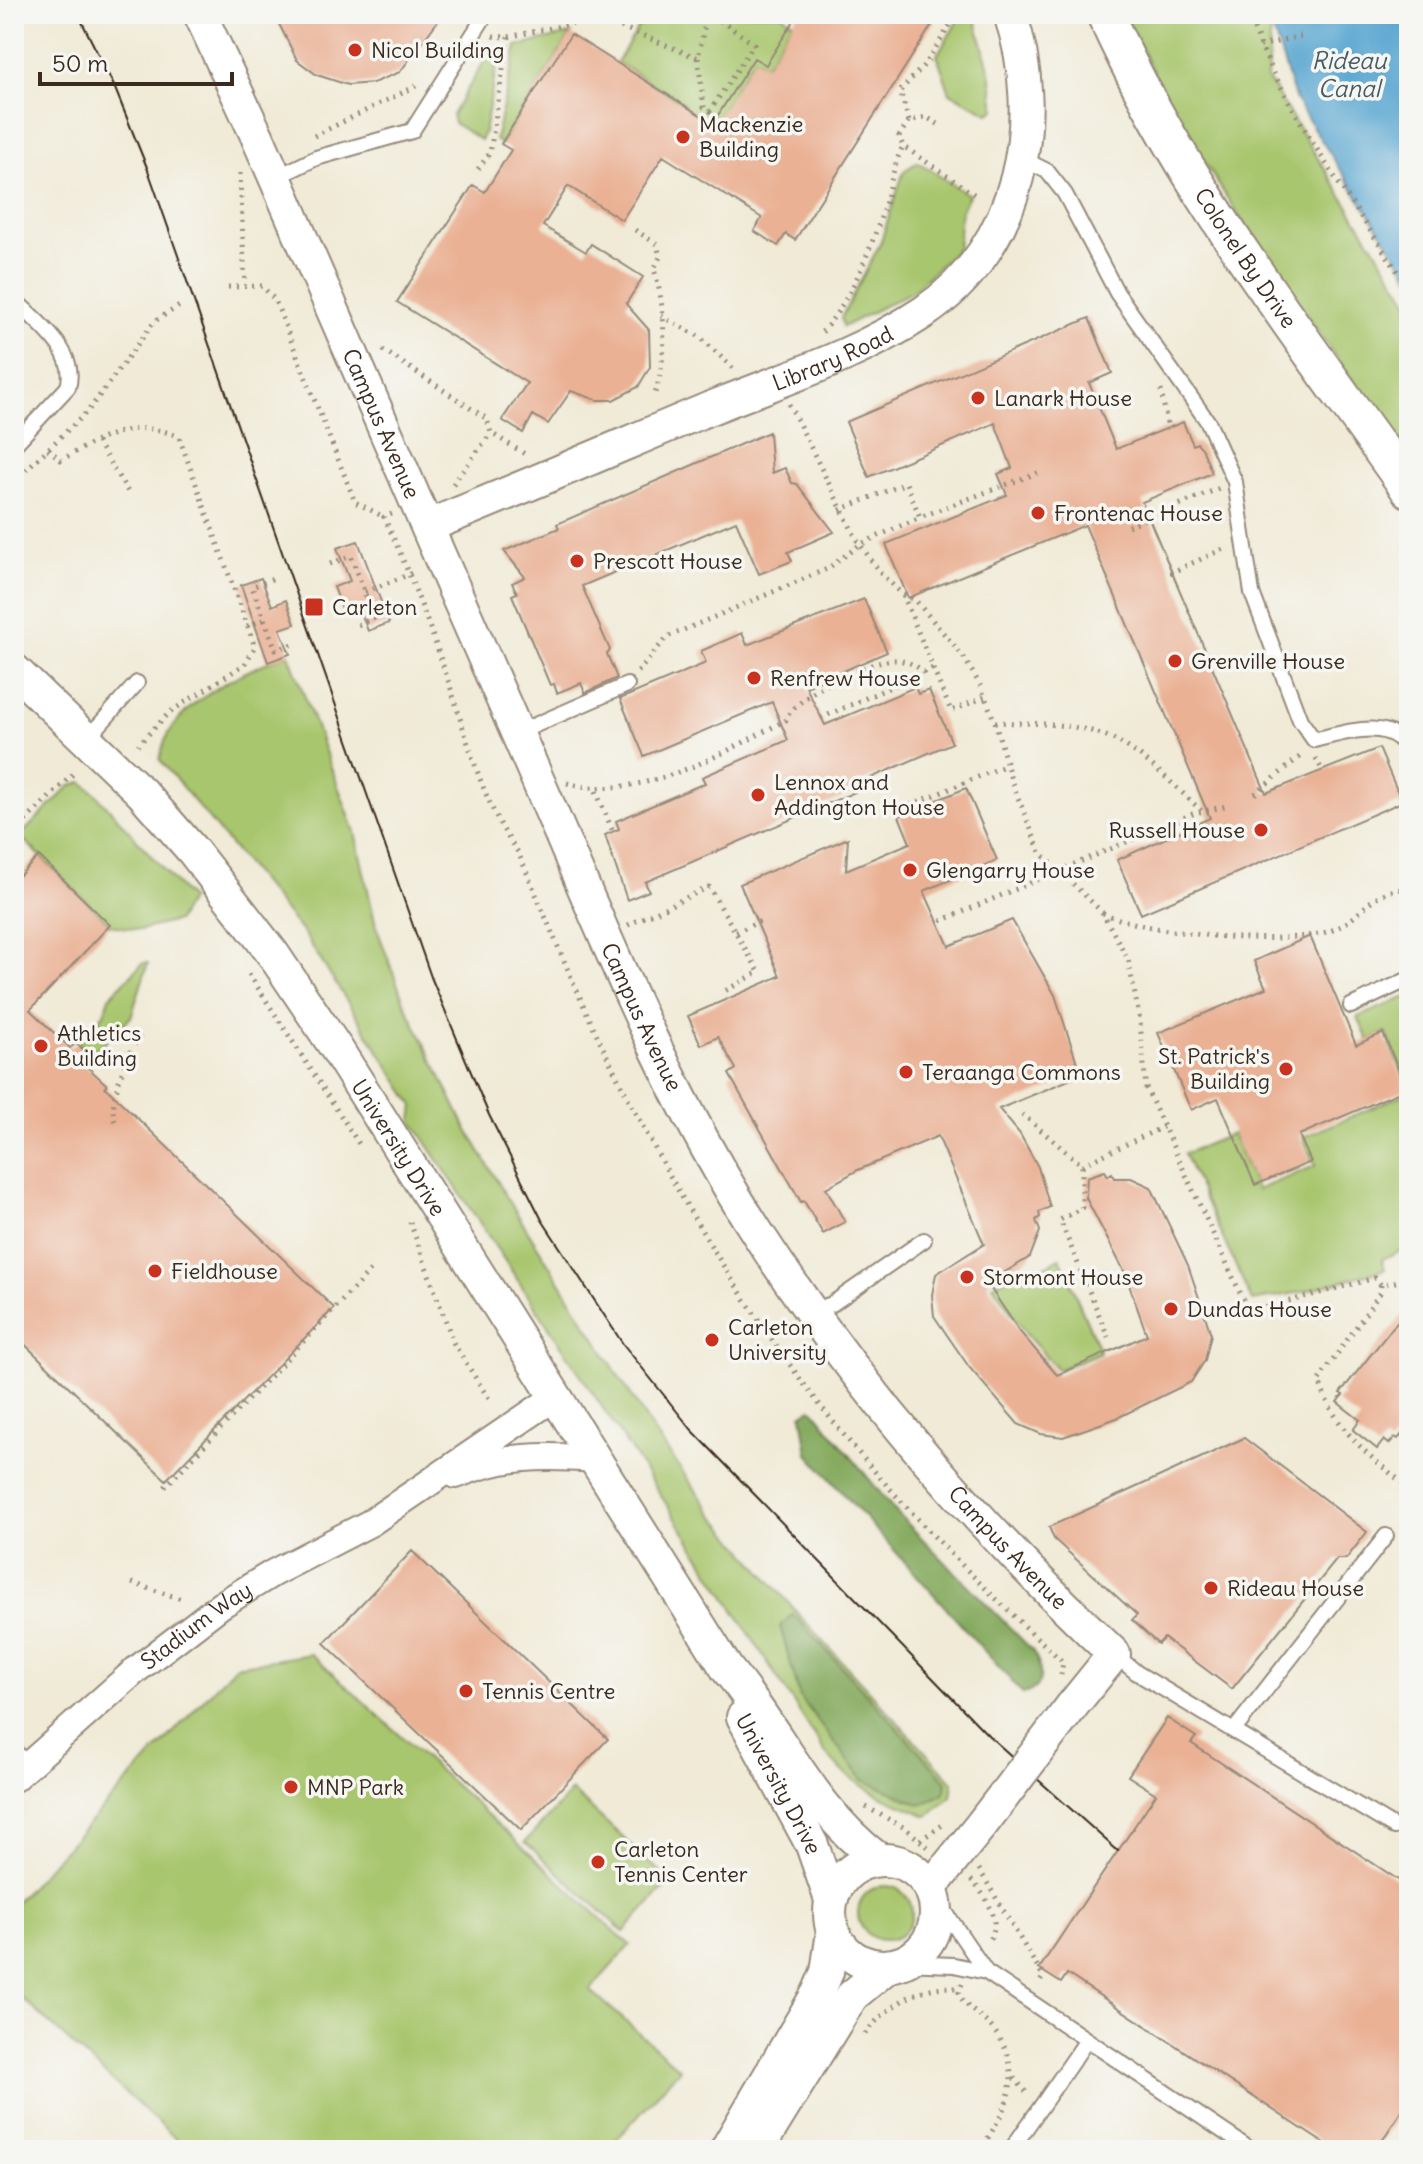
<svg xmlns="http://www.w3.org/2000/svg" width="1423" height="2164" font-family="Delius,sans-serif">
<rect width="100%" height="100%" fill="#f6f6f2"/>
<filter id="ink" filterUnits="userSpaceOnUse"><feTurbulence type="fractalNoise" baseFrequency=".0125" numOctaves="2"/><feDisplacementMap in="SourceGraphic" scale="16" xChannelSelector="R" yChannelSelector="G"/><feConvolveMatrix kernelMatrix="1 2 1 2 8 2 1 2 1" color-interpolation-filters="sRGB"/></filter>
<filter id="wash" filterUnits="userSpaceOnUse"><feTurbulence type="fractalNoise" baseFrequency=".006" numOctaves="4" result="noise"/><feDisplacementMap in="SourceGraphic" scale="32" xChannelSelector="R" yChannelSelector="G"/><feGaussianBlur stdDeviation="1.8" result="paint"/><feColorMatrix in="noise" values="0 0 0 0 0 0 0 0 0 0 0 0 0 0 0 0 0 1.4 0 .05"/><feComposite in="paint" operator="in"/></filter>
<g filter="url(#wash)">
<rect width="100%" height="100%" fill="#f0ead6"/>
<path fill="#a8c66d" stroke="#727846" stroke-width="2" d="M647 14H781L793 22 766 65 754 58 709 130 681 102 617 62Z
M962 14H974L990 72 995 109 989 113 950 93 937 55Z
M1124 14H1268L1271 28 1267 78 1409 302V460C1307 316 1200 175 1124 14Z
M571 34 501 144 495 140 517 46Z
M500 49 484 133 480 140 454 123 452 115 490 52Z
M918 162 969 195 961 211 958 248 913 291 843 327 841 318 880 244 904 171Z
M289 654 355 832 376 926 404 1002 462 1120 506 1196 654 1432 713 1514 800 1616 953 1782 951 1796 928 1816C889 1800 851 1787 825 1752L660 1494 412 1121 414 1106 304 934 160 760C165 706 244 670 289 654Z
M82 782 95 793 190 899 177 921 140 930 110 925 20 836 71 785Z
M143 963H148L131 1017 90 1056 78 1043 104 1014 109 997Z
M1409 996V1088L1386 1032 1368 1040 1358 1017Z
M1409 1092V1247L1382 1259 1385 1269 1302 1292 1252 1301 1184 1154 1232 1134 1257 1190 1315 1166 1303 1137Z
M1060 1258 1100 1352 1058 1370 1025 1333 993 1285 1022 1269 1027 1277Z
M311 1654 630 1945 590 1990 680 2069 607 2150H188L14 1991V1904L235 1666Z
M572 1791 670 1881 624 1932 525 1842Z
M858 1913a27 27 0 1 1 54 0a27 27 0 1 1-54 0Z"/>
<path fill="#86ab60" stroke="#606a3f" stroke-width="2" d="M812 1408 894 1510 1032 1650C1042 1666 1047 1688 1023 1694L808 1454 802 1415Z
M793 1614 947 1782 944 1793 921 1805 863 1780 800 1697 780 1626Z"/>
<path fill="#56a5d0" stroke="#486877" stroke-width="2" d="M1268 14H1409V275L1296 101Z"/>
<g id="blocks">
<path fill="#eab194" d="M274 14H443L400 72 373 83 348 85 317 75 297 60Z
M798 14H939L795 240 786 234 778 246 754 231 762 218 663 156 622 220 568 186 543 226 586 252 591 244 643 277 626 304 649 330 650 367 638 387 613 400H597L571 391 548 424 533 415 523 433 502 420 527 383 397 302 473 185 485 192 511 150 501 144 571 34 713 123 754 58 766 65Z
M1089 318 1112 373 1089 383 1116 449 1183 422 1193 445 1197 443 1202 448 1212 473 1142 502 1266 793 1379 748 1402 802 1141 914 1117 860 1210 818 1085 525 908 598 886 544 1007 495 998 474 1012 468 995 423 869 477 846 422Z
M769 432 772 473 785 468 792 483 797 484 834 532 788 552 792 561 759 574 736 521 582 586 610 650 607 654 617 678 585 693 581 683 557 693 554 684 550 685 512 595 517 593 512 583 525 577 504 551 559 528 557 524Z
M358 541 389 623 368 631 358 605 343 611 334 587 350 581 337 548Z
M261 578 272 606 286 600 295 624 280 629 290 654 268 662 241 585Z
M864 599 887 652 806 687 825 725 915 687 918 694 929 690 952 743 852 786 855 792 645 882 649 891 627 900 605 835 619 829 616 821 705 783 702 777 788 740 772 702 644 756 620 699 706 663 701 651 742 633 747 645Z
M966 788 997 860 924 891 949 946 1012 920 1055 995 1081 1075 999 1109 1020 1134 1038 1167 1050 1207 1039 1212 1040 1217 1036 1220 1040 1231 1030 1257 987 1283 1020 1332 1057 1375 1147 1335 1124 1271 1086 1198 1087 1177 1105 1171 1108 1176 1112 1173 1115 1178H1131L1151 1187 1188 1265 1211 1334 1205 1360 1191 1382 1117 1418 1063 1437 1041 1434 1018 1424 969 1367 934 1316 932 1295 936 1274 984 1244 938 1136 858 1170 826 1188 845 1222 823 1234 804 1201 801 1202 729 1074 736 1069 718 1037 701 1045 688 1016 780 976 740 884 848 838 846 870 910 843 899 816Z
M39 856 110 925 30 1010 70 1048 77 1043 90 1056 83 1063 107 1085 105 1087 334 1308 166 1480 14 1334V881Z
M1310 936 1356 1045 1383 1033 1407 1089 1299 1135 1311 1162 1255 1185 1218 1098 1191 1110 1158 1033 1266 988 1254 961Z
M1409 1307V1425L1398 1439 1395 1437 1389 1444 1384 1440 1377 1449 1353 1430 1360 1420 1337 1402 1343 1395 1340 1393Z
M1244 1438 1367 1532 1346 1559H1337L1232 1689 1164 1638 1158 1644 1132 1620 1137 1615 1054 1539 1049 1527Z
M412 1551 608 1739 521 1830 324 1643Z
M1167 1718 1196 1737 1191 1743 1409 1887V2099L1376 2150H1334L1067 1974 1061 1983 1039 1969 1156 1794 1128 1776Z"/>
</g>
</g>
<g filter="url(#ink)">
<use href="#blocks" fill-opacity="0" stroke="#968a7a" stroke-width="2"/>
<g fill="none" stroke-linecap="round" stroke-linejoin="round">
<defs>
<path id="service" d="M1023 159 1047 171 1065 194 1117 293 1208 422 1235 482 1252 593 1300 720 1314 740C1343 733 1393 715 1409 752
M275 178 316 158 412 131 486 14
M14 299C36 322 79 351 68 387L14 445
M517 733 627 685
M86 740 137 683
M1351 1006 1409 979
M812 1311 832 1304 924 1240
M1114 1654 1137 1673 1394 1827
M1235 1729 1386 1536
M14 1750 26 1764
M935 1897 986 1972 1251 2150
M903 1963 954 1965 986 1972
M1011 2150 1087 2040"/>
<g id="minor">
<path d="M456 1475C503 1455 544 1455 594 1459"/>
<path id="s1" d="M14 1778 136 1670 221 1605 273 1573 370 1523 555 1397"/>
</g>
<g id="tertiary">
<path id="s2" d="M200 14 257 136C346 344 438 552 529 760 599 921 664 1089 760 1237 864 1396 976 1523 1114 1654L1072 1706"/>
<path id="s3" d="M428 526C522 488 615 448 708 409 780 380 858 356 924 312 1021 247 1046 119 1010 14"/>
<path id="s4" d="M14 670 142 793 193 851 273 954 338 1051 727 1669C779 1731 812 1810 878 1859"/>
<path id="s5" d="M743 1717 812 1845 831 1900"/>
<circle cx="883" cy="1913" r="53"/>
<path d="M931 1887 982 1824"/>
<path d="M726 2150 818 1993 827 1972 833 1932"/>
<path d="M757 2150 852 1996 887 1967"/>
</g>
<g id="secondary">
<path id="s6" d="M1105 14C1182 186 1301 336 1409 489"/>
</g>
</defs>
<use href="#service" stroke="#968a7a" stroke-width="18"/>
<use href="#minor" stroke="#968a7a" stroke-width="30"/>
<use href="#tertiary" stroke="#968a7a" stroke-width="36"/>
<use href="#secondary" stroke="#968a7a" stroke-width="40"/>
<path stroke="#968a7a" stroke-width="5" stroke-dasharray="2 6" stroke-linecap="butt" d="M601 14 614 24 698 58 707 14
M863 14 861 17 869 21 874 14
M1248 14C1285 113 1352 201 1409 289
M493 36 508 37 617 14
M1260 46 1301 36
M698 58 704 107 710 111 754 44 711 14
M909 121 900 91 927 62 957 14
M938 124 926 117 909 121 899 136 903 146 975 195
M314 136 416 86
M478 169 490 153 508 37
M240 173 245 285
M635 230 657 244 660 257 654 269C666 310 668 356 654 397
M228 287 262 286 275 300 355 502 384 517
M661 316 700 337 736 371
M822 332C853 297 871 248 885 205 891 184 893 166 903 146
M383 350 487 419 491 433 528 456
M1161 390 1168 428
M789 404 857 540 881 574 903 595 916 601 963 656 980 685 995 722 1011 780 1040 852 1102 912 1128 959 1140 1021 1146 1088 1249 1312 1375 1278 1381 1285 1409 1279
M97 442 128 492
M48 449 61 460C100 439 134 416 179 437L255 647 245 664 170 712 138 745
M14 481 88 411 155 321 181 305
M453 484 491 433
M840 510 906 483 920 517 1040 472
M392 514 384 517C409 571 430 626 449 683 468 740 482 804 518 852 549 924 578 998 613 1068 668 1179 733 1289 807 1388 882 1488 972 1578 1063 1662L1061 1675
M1128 526 1220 488
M14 563 20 564
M330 564 351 556 374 618 353 627
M1170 573 1228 547
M272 579 252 587 276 650 296 643
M365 592 413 573
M247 626 264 620
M933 669 951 711 985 697
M638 672 667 637 827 569 861 544 920 517
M821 718 933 668 903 595
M995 722C1033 724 1076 722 1111 738 1145 754 1174 786 1202 811
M1316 758 1322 770
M567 783C640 803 723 753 786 720 794 695 868 661 895 660 905 660 917 665 924 673
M596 791 613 832
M1255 794 1303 754
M911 805 1007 765
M14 832 76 771
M1103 913C1148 934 1298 951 1341 926 1371 908 1367 892 1409 888
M941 921 1195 813 1227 806
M628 925 709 887 759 972 723 992
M736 932 761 921
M249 974 359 1144
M1022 1114 1082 1165V1208L1060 1220 1108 1337
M115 1121C107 1104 129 1046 143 1034
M1082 1165 1163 1127
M410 1222 454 1344 489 1399
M1381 1285 1380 1293 1319 1380C1334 1430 1370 1457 1409 1488
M165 1487 374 1267
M132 1583 185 1600
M866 1807 905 1828 928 1847
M920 1840 944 1824
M979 1869 1043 1977 1038 1985
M971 1880C986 1896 1003 1921 989 1941
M962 1984 959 1992 961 1998C969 2010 983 2017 993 2029 1027 2072 1007 2110 980 2150
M865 2034C885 2007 926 1980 959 1989
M1014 2078 1029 2095
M14 2136 31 2150"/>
<use href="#service" stroke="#fff" stroke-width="14"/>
<use href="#minor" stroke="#fff" stroke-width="26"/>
<use href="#tertiary" stroke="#fff" stroke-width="32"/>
<use href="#secondary" stroke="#fff" stroke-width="36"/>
<path stroke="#3b2a1e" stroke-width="2" d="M78 14 114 86 148 170 431 977 489 1115 542 1220 623 1344 691 1429 989 1736 1118 1851"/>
<defs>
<path id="tertiary-bridge" d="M982 1824 1072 1706"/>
</defs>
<use href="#tertiary-bridge" stroke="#968a7a" stroke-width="36" stroke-linecap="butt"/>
<use href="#tertiary-bridge" stroke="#fff" stroke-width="32"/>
</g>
</g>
<g fill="#c8321e" stroke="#f6f6f2" stroke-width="3">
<circle cx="355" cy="50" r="8"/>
<circle cx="683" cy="137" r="8"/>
<circle cx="978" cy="398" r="8"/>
<circle cx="1038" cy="513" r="8"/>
<circle cx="577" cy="561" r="8"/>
<rect x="304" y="597" width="20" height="20" rx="4"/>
<circle cx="1175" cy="661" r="8"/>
<circle cx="754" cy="678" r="8"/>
<circle cx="758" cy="795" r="8"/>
<circle cx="1261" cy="830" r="8"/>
<circle cx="910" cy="870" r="8"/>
<circle cx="41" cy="1046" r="8"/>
<circle cx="1286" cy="1069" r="8"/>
<circle cx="906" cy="1072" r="8"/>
<circle cx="155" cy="1271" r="8"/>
<circle cx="967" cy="1277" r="8"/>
<circle cx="1171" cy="1309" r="8"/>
<circle cx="712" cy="1340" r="8"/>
<circle cx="1211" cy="1588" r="8"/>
<circle cx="466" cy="1691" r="8"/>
<circle cx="291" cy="1787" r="8"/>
<circle cx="598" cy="1862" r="8"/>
</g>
<g text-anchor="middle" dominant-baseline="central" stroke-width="7" stroke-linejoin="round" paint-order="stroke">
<g font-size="22" fill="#3b2a1e" stroke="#f6f6f2" text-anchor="start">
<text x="371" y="50">Nicol Building</text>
<text x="699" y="124">Mackenzie<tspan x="699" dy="25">Building</tspan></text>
<text x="994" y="398">Lanark House</text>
<text x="1054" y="513">Frontenac House</text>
<text x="593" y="561">Prescott House</text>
<text x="332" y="607">Carleton</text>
<text x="1191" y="661">Grenville House</text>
<text x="770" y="678">Renfrew House</text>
<text x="774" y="782">Lennox and<tspan x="774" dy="25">Addington House</tspan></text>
<text x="1245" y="830" text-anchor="end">Russell House</text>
<text x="926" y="870">Glengarry House</text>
<text x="57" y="1033">Athletics<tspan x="57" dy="25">Building</tspan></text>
<text x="1270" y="1056" text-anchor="end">St. Patrick's<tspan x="1270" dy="25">Building</tspan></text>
<text x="922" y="1072">Teraanga Commons</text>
<text x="171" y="1271">Fieldhouse</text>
<text x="983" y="1277">Stormont House</text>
<text x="1187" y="1309">Dundas House</text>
<text x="728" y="1327">Carleton<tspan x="728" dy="25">University</tspan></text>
<text x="1227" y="1588">Rideau House</text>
<text x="482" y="1691">Tennis Centre</text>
<text x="307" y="1787">MNP Park</text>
<text x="614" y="1849">Carleton<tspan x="614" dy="25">Tennis Center</tspan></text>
</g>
<g font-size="22" fill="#3b2a1e" stroke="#f6f6f2">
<text stroke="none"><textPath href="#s6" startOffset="282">Colonel By Drive</textPath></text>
<text stroke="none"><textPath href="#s3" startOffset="438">Library Road</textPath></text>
<text stroke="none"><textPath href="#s2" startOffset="448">Campus Avenue</textPath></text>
<text stroke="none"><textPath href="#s2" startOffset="1096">Campus Avenue</textPath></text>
<text stroke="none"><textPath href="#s4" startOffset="616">University Drive</textPath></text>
<text stroke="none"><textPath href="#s2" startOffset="1744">Campus Avenue</textPath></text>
<text stroke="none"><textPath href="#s1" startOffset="238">Stadium Way</textPath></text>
<text stroke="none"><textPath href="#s5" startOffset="76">University Drive</textPath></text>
</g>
<g font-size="24" font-style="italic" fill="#465b65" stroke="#f6f6f2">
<text x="1349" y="60">Rideau<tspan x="1349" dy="28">Canal</tspan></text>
</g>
</g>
<rect width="1423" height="2164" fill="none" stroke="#f6f6f2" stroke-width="48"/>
<path d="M40 72v12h192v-12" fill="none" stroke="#3b2a1e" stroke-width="4"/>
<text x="52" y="72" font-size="24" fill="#3b2a1e" stroke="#f6f6f2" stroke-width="6" paint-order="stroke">50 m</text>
</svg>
